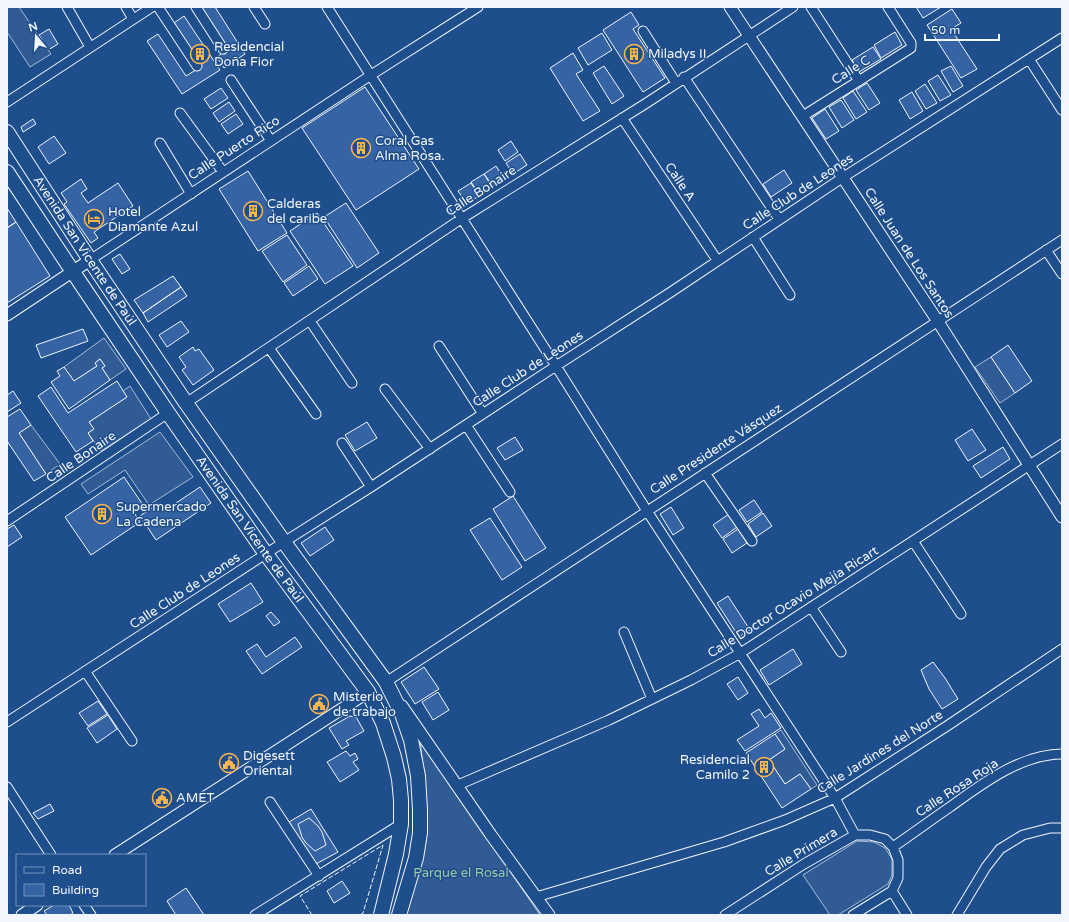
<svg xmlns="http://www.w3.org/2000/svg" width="1069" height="922" font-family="'Varela Round',sans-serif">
<rect width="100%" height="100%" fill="#1f4e8c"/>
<path fill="#305b95" stroke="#a8bbd7" d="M7 7H19L51 54 30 67 7 32Z
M104 338 126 369 110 380 102 368 105 366 100 359 95 363 97 366 74 381 64 367Z
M991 357 1015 393 1000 403 975 367Z
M130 386 151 419 101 451 88 433 94 429 89 422 127 397 123 391Z
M31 425 60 464 46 474 19 433Z
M160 432 193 477 149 505 125 470 88 494 81 484Z
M781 730 817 785 811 789 800 774 785 784 769 760 785 749 775 734Z
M420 740 540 915H406L421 865 426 826 425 781Z
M857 841 874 842 885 848 892 859V875L888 884 838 915H830L803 875Z"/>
<path fill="#3563a3" stroke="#f2f6ff" d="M197 7H215L245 54 224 68 217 57 225 51Z
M916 7H941L923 18Z
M952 9 961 23 951 29 977 69 961 78 927 25Z
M631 12 639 25 633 29 665 78 643 92 603 30Z
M184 16 220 70 182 94 147 41 158 34 186 76 199 68 171 25Z
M49 29 58 44 48 50 39 35Z
M895 32 902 45 881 58 874 45Z
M602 33 612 50 588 65 578 48Z
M873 47 881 59 859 72 852 60Z
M573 53 583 70 576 74 600 111 583 121 550 68Z
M604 66 624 96 612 104 593 73Z
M951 66 963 86 953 92 941 71Z
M938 75 951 95 940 101 928 81Z
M867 83 880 103 869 110 856 90Z
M925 84 937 103 926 109 915 91Z
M365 87 419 169 356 210 302 128Z
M221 88 228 98 211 109 204 99Z
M853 91 867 112 856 119 843 98Z
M912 92 923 111 910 119 899 100Z
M841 100 854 120 842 128 829 107Z
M229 102 235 111 219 122 213 113Z
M825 109 839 131 826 139 812 118Z
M236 114 243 124 228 134 221 124Z
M33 119 36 124 23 132 21 127Z
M54 136 66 153 49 164 38 147Z
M511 141 518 152 505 161 498 150Z
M520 154 527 165 513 174 506 163Z
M496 166 504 179 493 186 484 174Z
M784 170 792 183 771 197 763 184Z
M248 171 287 233 258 251 219 189Z
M484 174 492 187 480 195 471 182Z
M81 179 87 189 81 193 88 203 118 183 133 206 94 232 98 238 91 243 64 204 67 202 61 193Z
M471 183 479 196 467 204 458 191Z
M346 203 379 253 357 268 324 217Z
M7 208 16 222 7 228Z
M317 213 353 266 325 284 290 231Z
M16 222 50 276 7 303V228Z
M287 235 307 265 283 282 262 251Z
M120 254 130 269 122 274 112 259Z
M309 266 318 279 293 296 284 283Z
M173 276 181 287 143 313 134 300Z
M181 287 187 296 148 322 143 313Z
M181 321 189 332 167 347 159 335Z
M83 329 88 341 41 358 36 345Z
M1008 345 1032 381 1015 393 991 357Z
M193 347 195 351 199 349 214 370 193 385 182 370 186 367 179 357Z
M100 359 105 366 102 368 110 380 69 409 51 382 60 376 57 371 64 367 74 381 97 366 95 363Z
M117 381 127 397 89 422 94 429 88 433 93 441 76 452 38 396 51 387 68 413Z
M13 391 21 403 7 412V395Z
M20 409 31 425 19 433 46 474 34 481 7 441V417Z
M367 422 377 438 355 451 345 435Z
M972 429 986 450 968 461 955 440Z
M515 437 523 450 505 460 497 448Z
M1003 447 1010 459 981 478 973 466Z
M124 477 143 505 133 511 140 522 91 555 65 517Z
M200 487 211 503 156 540 140 516 159 503 164 511Z
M513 496 546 548 525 561 493 509Z
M754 500 762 512 747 522 739 510Z
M671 507 684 528 673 535 660 514Z
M763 513 772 526 756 537 748 524Z
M729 514 737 527 722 538 713 525Z
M490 518 522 567 502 580 470 530Z
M14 525 22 537 7 547V529Z
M325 527 334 540 310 556 301 543Z
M738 529 747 543 732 553 723 539Z
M251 583 263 602 230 622 218 604Z
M728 596 750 630 739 637 717 603Z
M271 612 280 622 274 626 266 616Z
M295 637 302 647 262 674 246 651 257 644 266 657Z
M793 649 802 664 769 685 760 670Z
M933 662 945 678 958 699 942 709 929 689 921 670Z
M424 667 439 689 415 704 401 682Z
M738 677 748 693 738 700 727 684Z
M438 692 449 710 433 720 422 702Z
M98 701 107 714 88 726 79 713Z
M759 709 765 718 771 713 781 728 745 751 737 740 759 726 751 714Z
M108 715 117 729 97 743 87 728Z
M350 716 356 717 364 731 346 741 349 745 342 749 329 728Z
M775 734 785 749 769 760 785 784 800 774 811 789 782 808 746 753Z
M346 751 350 756 355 753 358 759 353 762 359 770 340 782 327 762Z
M50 804 54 811 38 819 33 813Z
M311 809 338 852 316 864 289 822Z
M309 818 318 826 322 832 326 845 315 851 306 843 302 837 298 824Z
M342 881 350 893 334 903 327 891Z
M186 888 204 915H176L167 901Z
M54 905H69L73 913 70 915H47L44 911Z"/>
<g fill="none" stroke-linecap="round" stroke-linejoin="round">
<defs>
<path id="minor" d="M67 7 90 47
M126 7 133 19
M158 7 197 66
M196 7 223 49
M254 7 265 24
M327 7 556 366 647 511 835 798 855 835
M811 7 859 81
M643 31 676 83
M1029 59 1062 110
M684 77 779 219
M231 80 271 141
M7 102 152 7
M180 113 223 172
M803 116 911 48V43L888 7
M622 118 717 260
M160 143 191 194
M753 237 790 295
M1046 250 1062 274
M90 260 371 75 478 7
M310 321 352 383
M439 346 483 414
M269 348 316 414
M385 389 430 449
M186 403 461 219 645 104 793 7
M466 425 510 492
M342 443 371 487
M705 473 752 541
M7 521 168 413
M913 541 961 614
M811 607 841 652
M624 632 652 699
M85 671 132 741
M386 682 1062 240
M7 722 284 542 371 487 556 366 671 292 842 178 1062 38
M458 785 609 720 691 680 739 654 1062 444
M7 787 51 855
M270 802 319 876
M893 847C912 834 931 820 950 807 982 784 1021 754 1062 754
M892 891 907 915
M536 897 724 842 785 820 835 798 947 726 1062 649
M84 905 91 915
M255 915 401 824
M725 915 804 864 855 835H870L885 839 893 847 898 860V878L892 891 853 915
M957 915 986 867 1000 849 1023 835 1050 828H1062"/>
<path id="tertiary" d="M730 7 937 320 1062 517
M7 315 90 260
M402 706 491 835 549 915
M115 855 368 692
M22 915 37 905"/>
<g id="primary">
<path id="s1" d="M7 132 90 260 186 403 284 542 386 682 402 714 411 740 418 776 420 810V833L416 858 399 915"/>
<path id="s2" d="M7 172 73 272 168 413 266 554 368 692 383 723 394 757 399 779 401 800V824L396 854 381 915"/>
</g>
</defs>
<use href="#minor" stroke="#f2f6ff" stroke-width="11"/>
<use href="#tertiary" stroke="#f2f6ff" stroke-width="13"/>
<use href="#primary" stroke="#f2f6ff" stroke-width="16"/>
<use href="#minor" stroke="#1f4e8c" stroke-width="9"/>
<use href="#tertiary" stroke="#1f4e8c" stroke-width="11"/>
<use href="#primary" stroke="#1f4e8c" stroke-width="14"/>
<path stroke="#f2f6ff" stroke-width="1" stroke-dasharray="5 2" stroke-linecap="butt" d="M312 915 300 896 383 845 363 913 360 915"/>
</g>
<defs>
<symbol id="building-ring" viewBox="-11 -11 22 22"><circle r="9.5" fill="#1f4e8c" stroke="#ffb74d" stroke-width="1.5"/><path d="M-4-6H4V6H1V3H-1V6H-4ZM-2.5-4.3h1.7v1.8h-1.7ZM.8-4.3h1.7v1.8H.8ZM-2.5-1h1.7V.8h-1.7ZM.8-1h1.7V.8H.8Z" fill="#ffb74d"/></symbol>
<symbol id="hotel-ring" viewBox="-11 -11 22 22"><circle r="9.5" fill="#1f4e8c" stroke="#ffb74d" stroke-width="1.5"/><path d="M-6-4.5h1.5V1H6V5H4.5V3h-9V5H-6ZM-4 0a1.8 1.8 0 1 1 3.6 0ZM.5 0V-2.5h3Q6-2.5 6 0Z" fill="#ffb74d"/></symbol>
<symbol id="civic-ring" viewBox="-11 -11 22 22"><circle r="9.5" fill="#1f4e8c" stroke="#ffb74d" stroke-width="1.5"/><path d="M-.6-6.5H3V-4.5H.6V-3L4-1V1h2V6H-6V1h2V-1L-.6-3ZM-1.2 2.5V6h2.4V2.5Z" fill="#ffb74d"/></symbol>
</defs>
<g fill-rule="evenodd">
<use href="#building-ring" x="189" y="43" width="22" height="22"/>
<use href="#building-ring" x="623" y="43" width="22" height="22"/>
<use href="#building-ring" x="350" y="137" width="22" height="22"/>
<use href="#building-ring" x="242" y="200" width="22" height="22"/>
<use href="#hotel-ring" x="83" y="208" width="22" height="22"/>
<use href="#building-ring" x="91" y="503" width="22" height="22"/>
<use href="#civic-ring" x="308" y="693" width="22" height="22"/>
<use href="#civic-ring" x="218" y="752" width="22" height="22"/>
<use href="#building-ring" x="753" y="756" width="22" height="22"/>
<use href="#civic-ring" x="151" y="787" width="22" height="22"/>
</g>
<g text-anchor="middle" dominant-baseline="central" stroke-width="3" stroke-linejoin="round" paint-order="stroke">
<g font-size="13" fill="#f2f6ff" stroke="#1f4e8c" text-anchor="start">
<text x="214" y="47">Residencial<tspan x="214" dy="15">Doña Fior</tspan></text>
<text x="648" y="54">Miladys II</text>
<text x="375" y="141">Coral Gas<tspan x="375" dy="15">Alma Rosa.</tspan></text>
<text x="267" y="204">Calderas<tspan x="267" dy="15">del caribe</tspan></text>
<text x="108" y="212">Hotel<tspan x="108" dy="15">Diamante Azul</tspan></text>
<text x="116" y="507">Supermercado<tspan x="116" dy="15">La Cadena</tspan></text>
<text x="333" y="697">Misterio<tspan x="333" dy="15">de trabajo</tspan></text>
<text x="243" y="756">Digesett<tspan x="243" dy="15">Oriental</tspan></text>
<text x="750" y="760" text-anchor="end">Residencial<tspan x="750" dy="15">Camilo 2</tspan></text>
<text x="176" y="798">AMET</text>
</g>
<g font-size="13" fill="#f2f6ff" stroke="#1f4e8c">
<text transform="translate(851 70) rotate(-32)">Calle C</text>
<text transform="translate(234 148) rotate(-33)">Calle Puerto Rico</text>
<text transform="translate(680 182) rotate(56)">Calle A</text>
<text transform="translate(481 191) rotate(-33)">Calle Bonaire</text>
<text transform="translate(798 192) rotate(-33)">Calle Club de Leones</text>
<text stroke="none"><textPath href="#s1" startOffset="142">Avenida San Vicente de Paúl</textPath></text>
<text transform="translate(909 253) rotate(57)">Calle Juan de Los Santos</text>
<text transform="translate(528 369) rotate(-33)">Calle Club de Leones</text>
<text transform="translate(716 449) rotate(-33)">Calle Presidente Vásquez</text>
<text transform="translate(81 457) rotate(-34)">Calle Bonaire</text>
<text stroke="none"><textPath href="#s2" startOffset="432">Avenida San Vicente de Paúl</textPath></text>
<text transform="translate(185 591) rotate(-33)">Calle Club de Leones</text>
<text transform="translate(793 602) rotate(-32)">Calle Doctor Ocavio Mejía Ricart</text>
<text transform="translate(880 752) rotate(-32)">Calle Jardines del Norte</text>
<text transform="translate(957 788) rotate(-33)">Calle Rosa Roja</text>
<text transform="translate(801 852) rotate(-31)">Calle Primera</text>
</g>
<g font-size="13" fill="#97c8a6" stroke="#1f4e8c">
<text x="461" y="873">Parque el Rosal</text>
</g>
</g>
<rect width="1069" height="922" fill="none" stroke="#f2f6ff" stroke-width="16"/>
<rect x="16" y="854" width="130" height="52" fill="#1f4e8c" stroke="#7391ba"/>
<rect x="24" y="867" width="20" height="6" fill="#1f4e8c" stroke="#7391ba"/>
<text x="52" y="874" font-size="12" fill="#f2f6ff">Road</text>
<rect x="24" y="884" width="20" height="12" fill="#3563a3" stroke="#7391ba"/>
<text x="52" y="894" font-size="12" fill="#f2f6ff">Building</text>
<g transform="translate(36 36) rotate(342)" stroke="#1f4e8c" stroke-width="3" paint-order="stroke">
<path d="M0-3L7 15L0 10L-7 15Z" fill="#f2f6ff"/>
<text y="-6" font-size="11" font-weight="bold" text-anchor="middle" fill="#f2f6ff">N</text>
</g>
<path d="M925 34v6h74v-6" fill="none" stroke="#f2f6ff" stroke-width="2"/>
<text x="931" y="34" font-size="12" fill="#f2f6ff" stroke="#1f4e8c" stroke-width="3" paint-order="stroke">50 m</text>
</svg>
